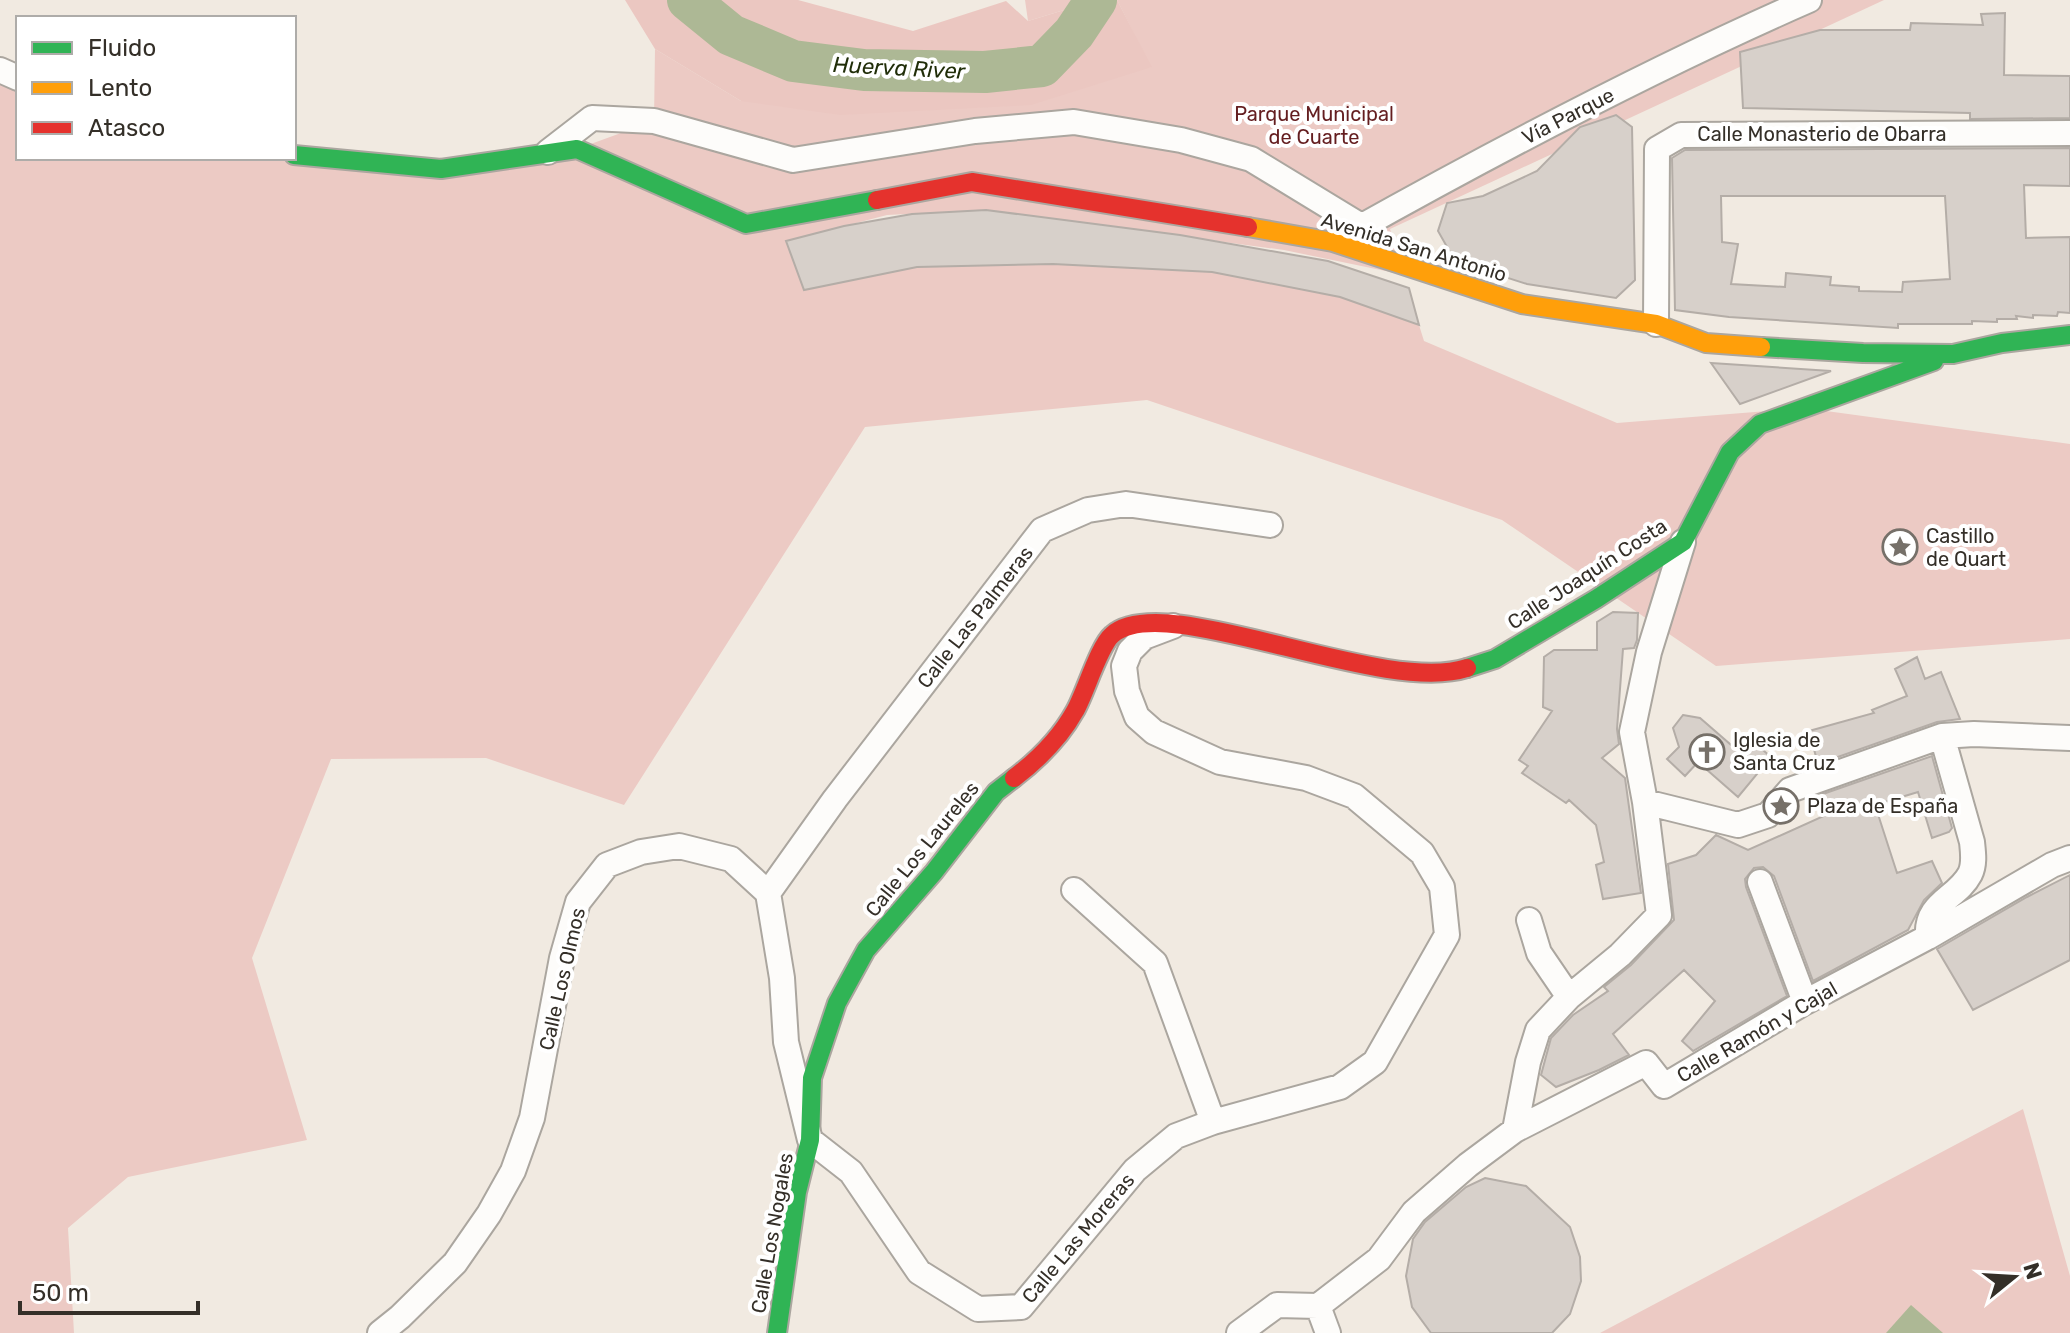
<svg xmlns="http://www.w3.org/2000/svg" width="2070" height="1333" font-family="Rubik,sans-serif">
<rect width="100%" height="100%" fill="#f1eae1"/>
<path fill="#eccac4" d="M1025 0H1097L1028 21Z
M1117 0H1884L1390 229 1405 275 1284 250 986 210 887 215 787 241 917 267 1053 264 1212 272 1340 297 1419 325 1424 341 1617 423 1804 408 2070 444V639L1716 666 1502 520 1147 400 865 427 624 805 486 758 331 759 252 958 307 1140 128 1177 68 1228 74 1333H0V70L18 78V158H294L441 169 577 149 654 121 655 49 741 101 1151 67Z
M2023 1109 2070 1276V1333H1600Z"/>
<path fill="#ebc7c1" d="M625 0H798L913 31 1006 1 1028 21 1097 0H1117L1152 67 1031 105 840 115 741 101 655 49Z"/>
<path fill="#adb895" d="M1911 1305 1943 1333H1886Z"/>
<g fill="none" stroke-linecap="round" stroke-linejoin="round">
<path stroke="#adb895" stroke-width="42" d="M688 0 731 35 793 61 864 70 985 72 1042 66 1074 33 1096 0"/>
</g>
<path fill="#d7d0ca" stroke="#b4ada7" stroke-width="2" fill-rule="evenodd" d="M2005 13 2004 75 2070 76V118L1970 119V113L1743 108 1740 52 1820 30H1910L1911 23 1983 25 1981 14Z
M1616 115 1632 127 1635 280 1616 298 1527 284 1455 261 1438 231 1447 203 1483 196 1537 171 1580 127Z
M2070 148V186L2024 185 2026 238 2070 237V313L2058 312 2057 316 2033 315V318L2016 316 2017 319H1997V322L1972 321V324H1898V328L1729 317 1675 310 1672 158 1685 150ZM1721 196H1945L1950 279 1903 282 1902 292 1859 291V287L1830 285 1831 277 1786 273 1785 287 1731 284 1738 244 1722 242Z
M986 210 1180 235 1328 261 1409 288 1419 325 1340 297 1212 272 1053 264 917 267 804 290 786 241 844 226 912 214Z
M1711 363 1831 371 1740 404Z
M1613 612 1638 613 1637 640 1634 648 1623 649 1617 729 1619 744 1602 758 1625 778 1641 893 1603 899 1596 865 1604 862 1596 825 1569 800 1566 803 1522 773 1528 766 1519 760 1552 711 1543 707 1544 657 1554 650H1597V622Z
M1917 657 1925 679 1941 672 1960 719 1937 722 1818 764 1809 731 1874 713 1872 710 1907 696 1895 669Z
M1683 715 1700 718 1745 757 1756 744 1771 757 1738 797 1698 762 1685 776 1667 759 1679 747 1673 728Z
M1932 756 1952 828 1949 832 1932 838 1918 792 1875 805 1897 873 1932 861 1942 883 1924 900 1908 930 1813 981 1774 876 1763 867 1754 868 1745 879 1746 887 1787 996 1693 1051 1682 1041 1715 1001 1684 970 1613 1034 1629 1055 1599 1070 1556 1087 1541 1075 1551 1038 1573 1015 1608 991 1604 987 1631 965 1674 920 1668 864 1696 855 1716 835 1748 850 1826 815 1820 795Z
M2070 875V960L1973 1010 1937 949 2027 897Z
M1485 1178 1526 1186 1570 1227 1580 1257 1581 1281 1570 1314 1552 1333H1431L1412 1307 1406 1276 1413 1239 1425 1222 1466 1187Z"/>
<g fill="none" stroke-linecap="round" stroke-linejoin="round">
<defs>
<path id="street" d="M0 70 18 78
M548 152 592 118 654 121 793 160 975 131 1074 122 1181 140 1251 159 1361 226
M1348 234C1498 150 1651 69 1809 0
M1656 324 1657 149 1681 135 2070 133
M1645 802 1738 825 1768 815 1790 790 1942 736 1974 734 2070 738
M1760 882 1805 1002
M1074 890 1155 963 1213 1122
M768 893 835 799 1042 530 1088 510 1126 504 1270 525
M1529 920 1539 953 1569 997
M1928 937C1925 902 1957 899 1970 874 1975 864 1973 852 1972 842L1942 736
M1515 1130 1528 1062 1538 1030 1569 997 1620 955 1659 915 1645 802 1632 732 1649 652 1683 542
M1318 1306 1379 1259 1414 1212 1468 1165 1515 1130 1646 1063 1664 1086 1805 1002 1928 937 2052 865 2070 858
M1318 1306 1328 1333
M380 1333 400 1317 455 1263 489 1214 513 1171 532 1118 562 958 578 902 607 865 641 852 679 846 731 859 768 893 782 978 786 1042 810 1140 851 1172 919 1272 978 1309 1021 1307 1135 1170 1176 1136 1213 1122 1340 1087 1375 1062 1447 935 1442 887 1422 853 1354 796 1306 778 1220 762 1154 732 1137 717 1127 691 1124 666 1130 651 1144 637 1173 626
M1239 1333 1277 1305 1318 1306"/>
<path id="fast" d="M294 155 441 169 577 149 746 224 877 200
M1761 347 1863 353 1953 354 2002 343 2070 335
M1467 668 1495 659 1596 599 1683 542 1730 452 1760 424 1934 361
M777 1333 797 1192 810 1140 812 1078 837 1003 866 950 934 872 996 792 1014 778"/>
<path id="slow" d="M1248 227 1333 242 1522 304 1656 324 1706 343 1761 347"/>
<path id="jam" d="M877 200 972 182 1248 227
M1014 778C1039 759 1060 738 1075 711 1085 694 1099 646 1112 635 1163 588 1380 696 1467 668"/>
</defs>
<use href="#street" stroke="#aba69f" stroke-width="28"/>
<use href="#fast" stroke="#aba69f" stroke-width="22"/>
<use href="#slow" stroke="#aba69f" stroke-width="22"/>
<use href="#jam" stroke="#aba69f" stroke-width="22"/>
<use href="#street" stroke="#fdfcfa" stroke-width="24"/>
<use href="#fast" stroke="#30b455" stroke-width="18"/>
<use href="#slow" stroke="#ff9f0a" stroke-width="18"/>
<use href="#jam" stroke="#e5322d" stroke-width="18"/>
</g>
<defs>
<symbol id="sight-ring" viewBox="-11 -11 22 22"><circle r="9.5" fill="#fff" stroke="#767069" stroke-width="1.5"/><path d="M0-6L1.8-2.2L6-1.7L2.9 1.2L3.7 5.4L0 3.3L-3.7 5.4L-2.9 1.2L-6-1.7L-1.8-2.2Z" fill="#767069"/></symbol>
<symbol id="church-ring" viewBox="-11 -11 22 22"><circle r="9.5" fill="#fff" stroke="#767069" stroke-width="1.5"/><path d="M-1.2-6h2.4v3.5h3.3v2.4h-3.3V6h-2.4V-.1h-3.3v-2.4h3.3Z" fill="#767069"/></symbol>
</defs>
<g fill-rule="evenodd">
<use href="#sight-ring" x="1880" y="527" width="40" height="40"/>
<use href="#church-ring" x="1687" y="732" width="40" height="40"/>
<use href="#sight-ring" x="1761" y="786" width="40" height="40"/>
</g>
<g text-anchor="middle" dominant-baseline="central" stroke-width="8" stroke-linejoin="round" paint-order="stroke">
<g font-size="20" fill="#641e20" stroke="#fff">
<text x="1314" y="114">Parque Municipal<tspan x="1314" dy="23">de Cuarte</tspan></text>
</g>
<g font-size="20" fill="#342f28" stroke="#fff">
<text transform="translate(1568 116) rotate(-27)">Vía Parque</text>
<text x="1822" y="134">Calle Monasterio de Obarra</text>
<text transform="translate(1414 247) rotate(17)">Avenida San Antonio</text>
<text transform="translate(1587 574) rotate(-33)">Calle Joaquín Costa</text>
<text transform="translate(975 617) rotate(-52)">Calle Las Palmeras</text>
<text transform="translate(922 849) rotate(-51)">Calle Los Laureles</text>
<text transform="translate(562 979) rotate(-77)">Calle Los Olmos</text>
<text transform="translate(1757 1032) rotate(-30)">Calle Ramón y Cajal</text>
<text transform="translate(772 1233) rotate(-80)">Calle Los Nogales</text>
<text transform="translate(1078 1238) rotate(-50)">Calle Las Moreras</text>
</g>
<g font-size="20" fill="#342f28" stroke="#fff" text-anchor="start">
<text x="1926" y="536">Castillo<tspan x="1926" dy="23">de Quart</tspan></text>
<text x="1733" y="740">Iglesia de<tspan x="1733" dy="23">Santa Cruz</tspan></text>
<text x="1807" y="806">Plaza de España</text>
</g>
<g font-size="22" font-style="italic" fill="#212e09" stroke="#fff">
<text transform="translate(899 68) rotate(3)">Huerva River</text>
</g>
</g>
<rect x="16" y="16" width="280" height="144" fill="#ffffff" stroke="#aeaca9" stroke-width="2"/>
<rect x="32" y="42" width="40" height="12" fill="#30b455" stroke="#aeaca9" stroke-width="2"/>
<text x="88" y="56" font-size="24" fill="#342f28">Fluido</text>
<rect x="32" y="82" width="40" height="12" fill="#ff9f0a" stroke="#aeaca9" stroke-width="2"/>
<text x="88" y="96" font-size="24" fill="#342f28">Lento</text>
<rect x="32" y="122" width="40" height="12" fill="#e5322d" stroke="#aeaca9" stroke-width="2"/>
<text x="88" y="136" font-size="24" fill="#342f28">Atasco</text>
<g transform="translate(2014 1277) rotate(72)" stroke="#ffffff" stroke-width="6" paint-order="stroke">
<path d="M0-6L14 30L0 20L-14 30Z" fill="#342f28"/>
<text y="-12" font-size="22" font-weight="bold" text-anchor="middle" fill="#342f28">N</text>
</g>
<path d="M20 1301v12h178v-12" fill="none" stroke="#342f28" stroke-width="4"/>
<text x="32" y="1301" font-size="24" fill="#342f28" stroke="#ffffff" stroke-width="6" paint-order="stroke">50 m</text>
</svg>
